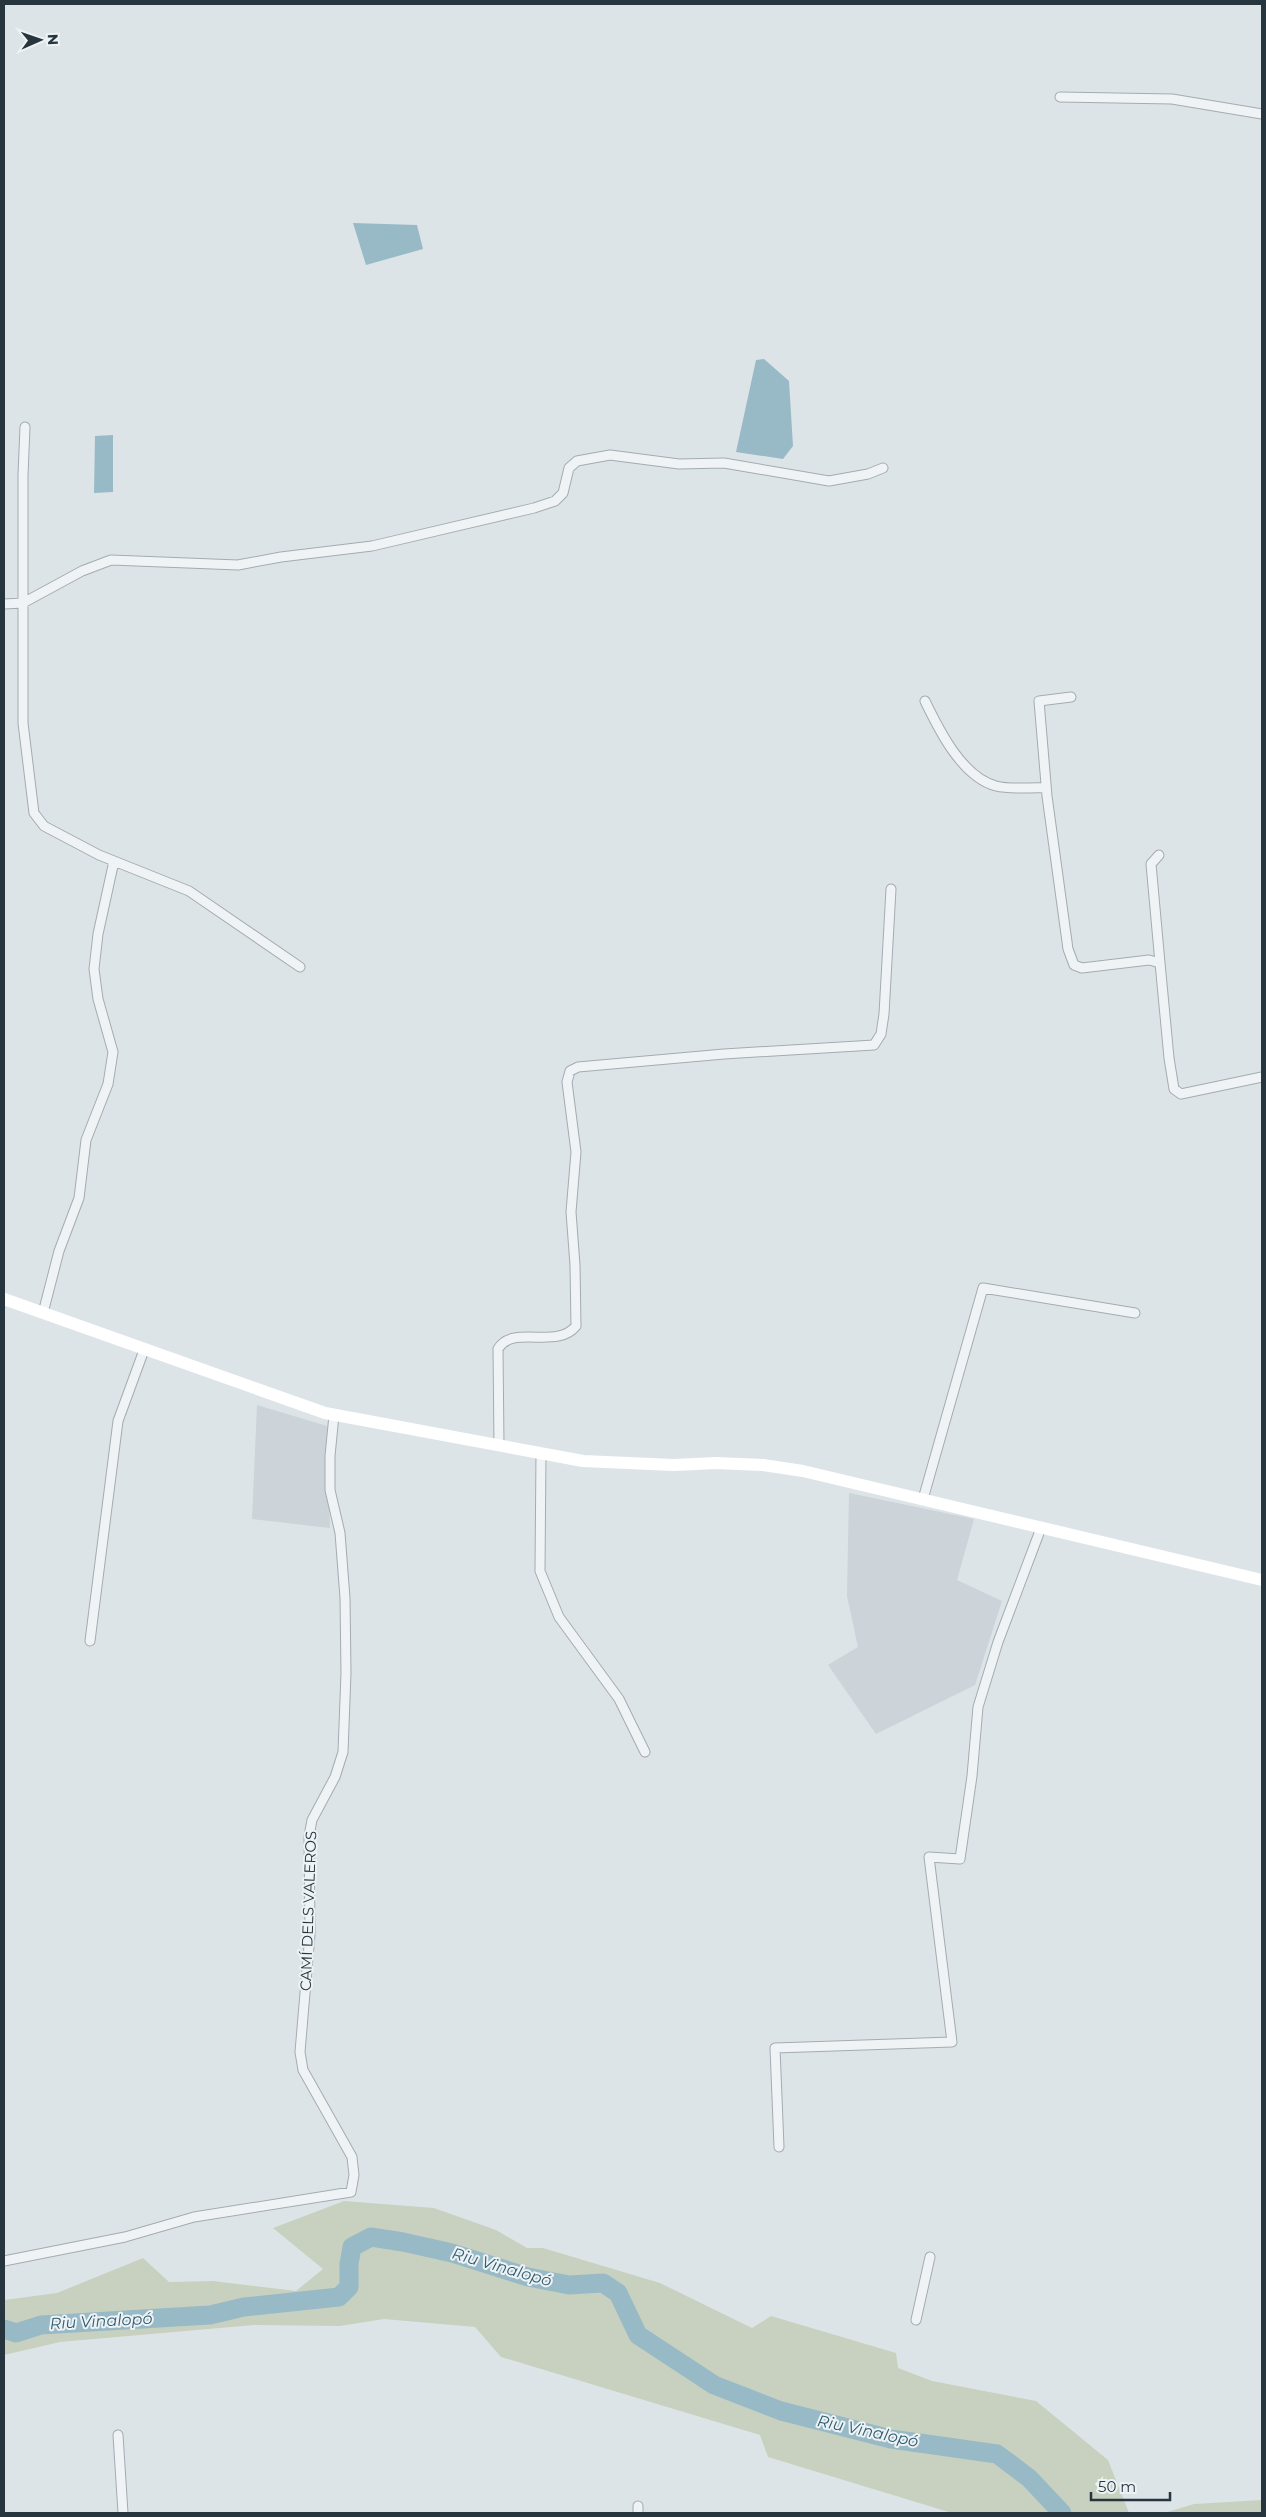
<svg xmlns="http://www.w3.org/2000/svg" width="1266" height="2517" font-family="Montserrat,sans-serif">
<rect width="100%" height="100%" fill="#dde4e7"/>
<path fill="#ccd3d9" d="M257 1405 327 1426 330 1528 252 1519Z
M849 1493 974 1519 957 1580 1002 1601 975 1685 876 1734 828 1665 858 1647 847 1596Z"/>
<path fill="#c8d1bf" d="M344 2201 434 2208 496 2230 527 2248H543L660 2283 752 2328 771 2316 896 2353 898 2368 932 2381 1036 2401 1108 2460 1129 2513H952L768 2457 760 2435 501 2357 475 2327 384 2319 340 2326 254 2325 60 2342 4 2355V2300L57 2293 143 2258 169 2282 213 2281 296 2291 323 2269 273 2228Z
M1262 2500V2513H1164L1194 2504Z"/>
<path fill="#98bac7" d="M353 223 417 225 423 249 366 265Z
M764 359 789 381 793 446 783 459 736 452 756 360Z
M113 435V492L94 493 95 436Z"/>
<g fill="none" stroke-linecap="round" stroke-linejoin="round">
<path stroke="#98bac7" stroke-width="19" d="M4 2329 16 2333 41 2325 210 2315 244 2307 339 2297 349 2287V2264L352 2247 371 2237 403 2242 452 2253 528 2277 569 2285 603 2283 618 2293 638 2335 714 2385 781 2411 891 2439 997 2454 1029 2478 1062 2513"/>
<defs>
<path id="street" d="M1060 97 1172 99 1262 114
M25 427 23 475V723L34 813 44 826 99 855 189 891 300 967
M4 604 23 603 82 571 111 560 238 565 281 557 372 546 534 508 555 501 563 493 569 468 577 461 610 455 679 464 724 463 829 481 868 474 883 468
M1071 697 1039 701 1047 796 1068 949 1074 965 1082 968 1149 960 1160 963 1169 1058 1174 1089 1181 1094 1262 1077
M925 701C939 730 962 777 996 786 1011 790 1031 787 1046 788
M1159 855 1151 864 1160 963
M43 1313 59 1251 79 1198 86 1140 108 1084 113 1052 98 999 94 969 98 934 114 861
M499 1445 498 1349C512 1324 557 1350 576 1326L575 1265 571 1212 576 1152 567 1082 570 1071 578 1067 724 1054 874 1045 881 1034 884 1014 891 889
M541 1453 540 1571 559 1617 619 1699 645 1752
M923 1499 983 1288 1135 1313
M90 1641 118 1421 144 1350
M779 2147 775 2048 952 2042 929 1857 960 1859 972 1776 978 1707 998 1642 1041 1528
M4 2261 125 2237 194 2217 351 2192 354 2175 352 2157 303 2070 300 2052 310 1934 309 1836 312 1820 335 1777 343 1752 346 1673 345 1598 340 1533 330 1490V1456L334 1415
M916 2320 930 2257
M118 2435 123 2513
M638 2506V2513"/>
</defs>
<use href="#street" stroke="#a3acb1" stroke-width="11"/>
<use href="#street" stroke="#f0f3f6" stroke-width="9"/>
<path stroke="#fff" stroke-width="12" d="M4 1299 325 1413 583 1461 674 1465 716 1463 763 1465 803 1471 1262 1580"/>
</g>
<g text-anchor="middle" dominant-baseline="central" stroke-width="4" stroke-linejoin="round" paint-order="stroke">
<g font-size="15" fill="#27353e" stroke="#edf2f5">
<text transform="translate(308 1911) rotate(-88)">CAMÍ DELS VALEROS</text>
</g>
<g font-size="16" font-style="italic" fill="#325d71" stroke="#edf2f5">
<text transform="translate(502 2267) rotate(16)">Riu Vinalopó</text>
<text transform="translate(101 2321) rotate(-3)">Riu Vinalopó</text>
<text transform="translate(868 2431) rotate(12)">Riu Vinalopó</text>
</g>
</g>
<rect width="1266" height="2517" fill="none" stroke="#27353e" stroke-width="10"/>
<g transform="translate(40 40) rotate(88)" stroke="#edf2f5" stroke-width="4" paint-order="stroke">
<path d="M0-4L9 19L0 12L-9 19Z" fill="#27353e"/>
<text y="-8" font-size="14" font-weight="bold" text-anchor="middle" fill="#27353e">N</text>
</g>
<path d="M1091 2492v8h79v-8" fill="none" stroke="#27353e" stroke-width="2.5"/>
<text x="1098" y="2492" font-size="15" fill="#27353e" stroke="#edf2f5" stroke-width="4" paint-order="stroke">50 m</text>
</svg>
